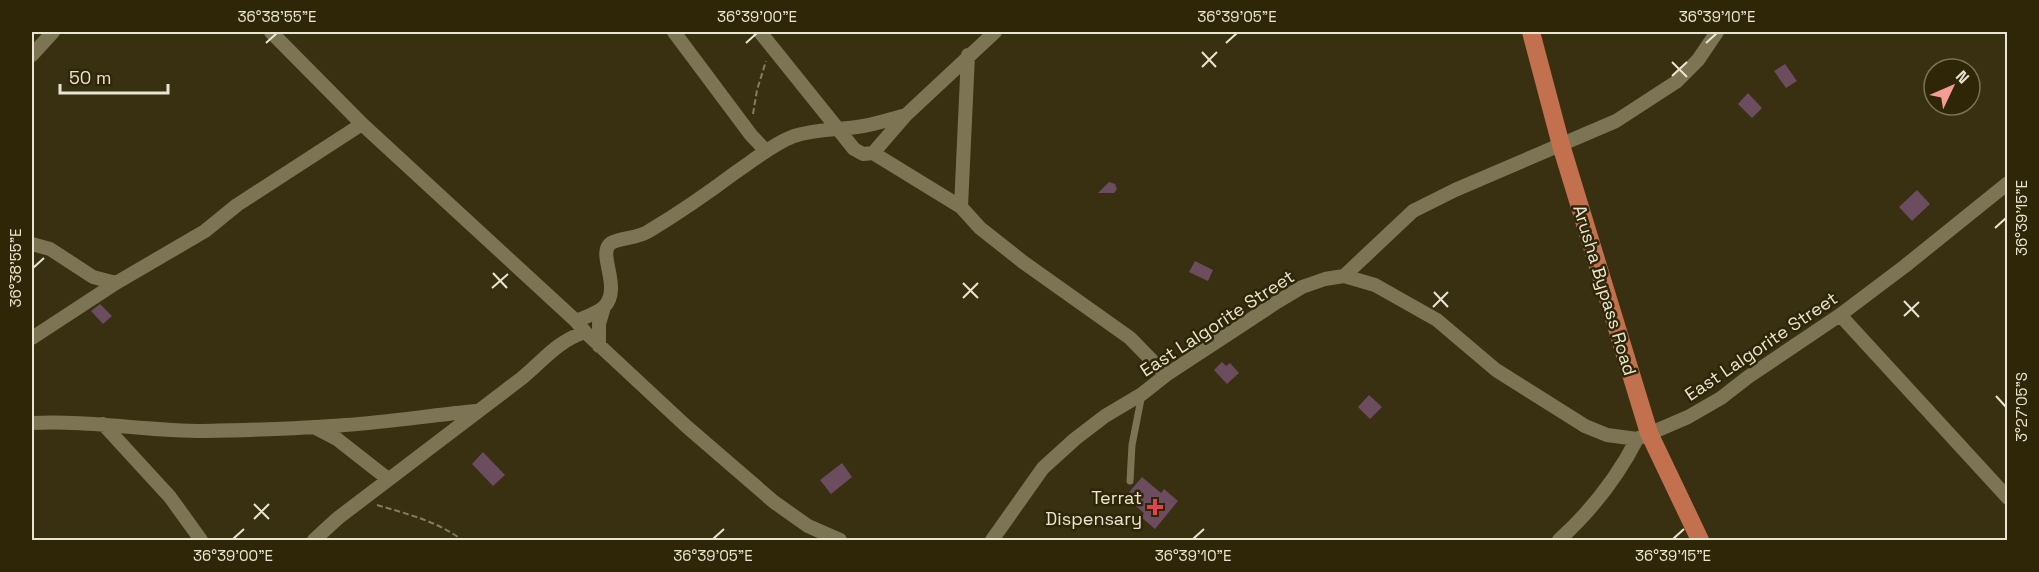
<svg xmlns="http://www.w3.org/2000/svg" width="2039" height="572" font-family="'Space Grotesk',sans-serif">
<rect width="100%" height="100%" fill="#383011"/>
<path fill="#6b4d5f" d="M1785 64 1797 81 1786 88 1774 71Z
M1748 93 1762 108 1752 118 1738 104Z
M1109 182 1115 184 1117 189 1114 193H1098Z
M1917 190 1930 204 1912 221 1899 207Z
M1195 261 1213 270 1208 281 1189 272Z
M100 304 112 316 103 324 91 311Z
M1222 362 1226 366 1230 363 1239 373 1227 384 1214 370Z
M1369 395 1382 407 1370 419 1358 407Z
M483 452 505 475 493 486 472 464Z
M842 463 852 477 831 494 820 480Z
M1142 477 1161 493 1164 489 1178 501 1155 529 1141 517 1144 513 1125 497Z"/>
<g fill="none" stroke-linecap="round" stroke-linejoin="round">
<path stroke="#837c63" stroke-width="2" stroke-dasharray="6 3" stroke-linecap="butt" d="M753 114 757 90 766 61
M377 505C407 514 437 521 462 540"/>
<path stroke="#7d7453" stroke-width="7" d="M1130 481 1132 445 1142 394"/>
<path stroke="#7d7453" stroke-width="14" d="M271 32 362 124 576 321 585 332
M674 32 751 135 766 151
M760 32 854 149 863 154 873 153 961 207 980 228 1023 262 1130 338 1166 375
M32 55 53 32
M873 153 906 115 995 32
M961 207 968 55
M32 244 50 249 93 277 116 283
M1344 276 1413 211 1455 190 1616 121 1676 82 1698 60 1717 32
M1840 315 2008 498
M576 321C585 317 596 314 604 307 623 288 596 253 611 243 621 237 637 239 649 231 679 213 708 193 736 172 754 160 773 144 794 136 815 129 836 130 857 127 874 125 890 119 906 115
M32 338 116 283 205 231 237 205 362 124
M599 346V324L604 307
M32 423C89 420 146 431 204 431 251 430 298 429 345 425 389 422 433 415 476 411
M103 424 170 497 201 540
M314 427 337 439 388 479
M314 540 338 518C399 471 461 425 522 378 544 360 556 342 585 332L686 426 774 502 808 526 840 540
M992 540 1043 468 1075 439 1105 416 1142 394 1166 375 1277 302 1302 287 1325 279 1344 276 1375 285 1437 320 1496 370 1585 426 1607 435 1637 439 1688 417 1721 398 1748 377 1840 315 1905 266 2008 183
M1559 540C1591 511 1617 478 1637 439"/>
<path stroke="#c3704f" stroke-width="18" d="M1531 32 1561 145 1649 433 1700 540"/>
</g>
<path fill="none" stroke="#eae5d3" stroke-width="2" d="M266 43 277 33M746 43 757 33M1226 43 1237 33M1706 43 1717 33M1202 52 1216 67M1672 62 1687 77M1202 67 1217 52M1672 76 1687 62M1995 228 2006 218M33 268 44 258M493 273 507 288M963 283 978 298M492 288 508 274M1434 292 1448 307M963 298 978 283M1904 301 1919 317M1433 307 1448 292M1904 316 1919 302M1996 396 2006 407M254 504 269 519M254 519 269 504M233 539 244 529M713 539 724 529M1193 539 1204 529M1673 539 1684 529"/>
<path fill="#e0444e" stroke="#2e2606" stroke-width="2" d="M1152 498h6v6h6v6h-6v6h-6v-6h-6v-6h6z"/>
<g text-anchor="middle" dominant-baseline="central" stroke-width="5" stroke-linejoin="round" paint-order="stroke">
<g font-size="18" fill="#eae5d3" stroke="#2e2606">
<text transform="translate(1605 290) rotate(73)">Arusha Bypass Road</text>
<text transform="translate(1217 323) rotate(-33)">East Lalgorite Street</text>
<text transform="translate(1761 346) rotate(-34)">East Lalgorite Street</text>
</g>
<g font-size="18" fill="#eae5d3" stroke="#2e2606" text-anchor="end">
<text x="1142" y="497">Terrat<tspan x="1142" dy="21">Dispensary</tspan></text>
</g>
</g>
<rect width="2039" height="572" fill="none" stroke="#2e2606" stroke-width="66"/>
<g transform="translate(1952 87) rotate(46)"><circle r="28" fill="#2e2606" stroke="#797258" stroke-width="1.5"/>
<path d="M0-4.5L10 22L0 15L-10 22Z" fill="#f59c95"/>
<text y="-9" font-size="16" font-weight="bold" text-anchor="middle" fill="#eae5d3">N</text>
</g>
<path d="M60 84v9h108v-9" fill="none" stroke="#eae5d3" stroke-width="3"/>
<text x="69" y="84" font-size="18" fill="#eae5d3" stroke="#2e2606" stroke-width="4.5" paint-order="stroke">50 m</text>
<rect x="33" y="33" width="1973" height="506" fill="none" stroke="#eae5d3" stroke-width="2"/>
<g font-size="15" text-anchor="middle" fill="#eae5d3">
<text x="277" y="22">36°38'55"E</text>
<text x="757" y="22">36°39'00"E</text>
<text x="1237" y="22">36°39'05"E</text>
<text x="1717" y="22">36°39'10"E</text>
<text transform="translate(2022 218) rotate(-90)" y="5">36°39'15"E</text>
<text transform="translate(16 268) rotate(-90)" y="5">36°38'55"E</text>
<text transform="translate(2022 407) rotate(-90)" y="5">3°27'05"S</text>
<text x="233" y="561">36°39'00"E</text>
<text x="713" y="561">36°39'05"E</text>
<text x="1193" y="561">36°39'10"E</text>
<text x="1673" y="561">36°39'15"E</text>
</g>
</svg>
